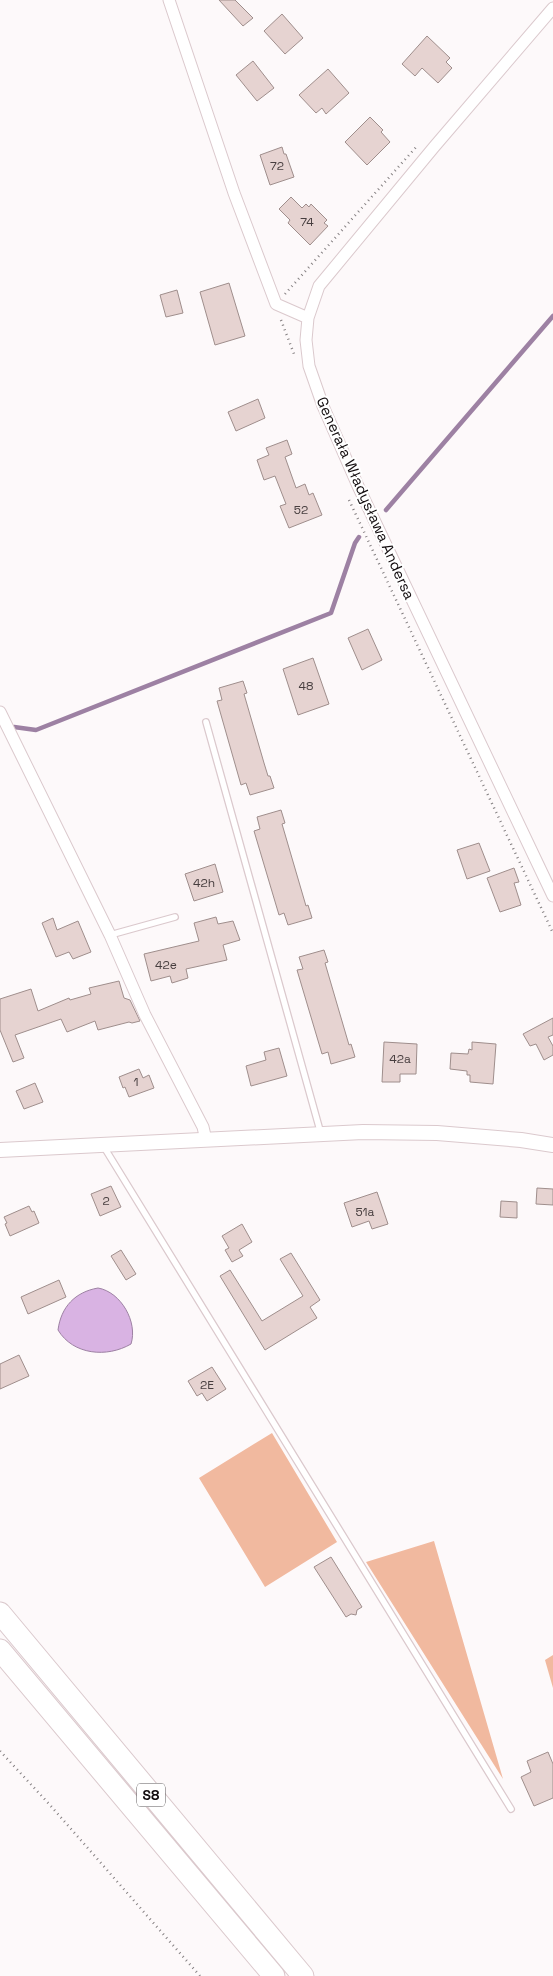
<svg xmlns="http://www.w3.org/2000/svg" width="553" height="1976" font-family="'Space Grotesk',sans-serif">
<rect width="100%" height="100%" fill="#fdf9fa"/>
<path fill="#f1b99f" d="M272 1433 337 1542 265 1587 199 1478Z
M434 1541 503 1779 366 1562Z
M553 1655V1688L545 1660Z"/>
<path fill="#d9b3e3" stroke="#9d81a3" d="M98 1288C121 1292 138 1322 131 1344 107 1358 73 1355 58 1330 61 1307 75 1292 98 1288Z"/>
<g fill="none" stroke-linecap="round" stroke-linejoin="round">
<path stroke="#9d81a3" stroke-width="4.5" d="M386 510 553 316
M14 727 36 730 331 613 355 543 359 537"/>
</g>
<path fill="#e6d3d1" stroke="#9f8e8c" d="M219 0H235L253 18 243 26Z
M282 14 303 38 285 54 264 31Z
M427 36 450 58 446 62 452 68 438 83 422 68 415 76 402 64Z
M253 61 274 88 257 101 236 75Z
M328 69 349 93 326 114 322 108 316 113 299 95Z
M370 117 383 130 381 132 390 142 367 165 345 142Z
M282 147 284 154H286L294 177 270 185 260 155Z
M291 197 302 208 306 204 309 207 311 204 327 220 324 223 328 226 310 245 288 223 290 220 279 209Z
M229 283 245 336 215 345 200 292Z
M177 290 183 313 166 317 160 295Z
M258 399 265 418 236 431 228 412Z
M287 440 292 454 285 457 296 488 305 484 309 495 313 493 322 515 289 528 280 506 286 504 275 476 264 480 257 460 269 455 266 448Z
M368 629 382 660 362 670 348 638Z
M313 658 329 704 298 715 283 669Z
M243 681 247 693 244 694 264 763 268 776H270L274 788 250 795 246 783 241 785 217 701 222 700 219 688Z
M281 810 285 823 282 824 306 906 308 905 312 918 288 925 284 913 279 915 254 831 260 829 257 817Z
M479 843 490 871 467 879 457 850Z
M215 864 223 892 194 901 185 874Z
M514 868 519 882 514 883 521 905 500 912 487 878Z
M216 917 218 924 233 921 240 940 223 945 227 960 186 969 188 978 172 983 170 976 151 981 144 954 199 941 194 923Z
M53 918 57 930 78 921 91 952 73 959 69 952 56 957 42 923Z
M324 950 328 962 325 963 349 1045 351 1044 355 1057 331 1064 328 1052 322 1054 297 970 303 969 299 957Z
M119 981 124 998 130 1000 140 1021 132 1023 129 1022 98 1030 95 1021 67 1032 61 1019 15 1035 24 1058 13 1062 0 1030V999L31 989 38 1011 69 998 70 1000 91 994 89 988Z
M553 1018V1035L548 1037 553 1046V1055L544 1060 536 1044 530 1046 523 1034Z
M384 1042 417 1044 416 1074H400V1082H382Z
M472 1042 496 1044 493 1084 470 1082V1075H467V1071L450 1069 451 1053 468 1054 469 1049 472 1050Z
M279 1048 287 1076 251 1086 246 1066 266 1060 264 1052Z
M139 1069 143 1078 149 1075 154 1088 129 1097 125 1087 123 1088 119 1077Z
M35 1083 43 1102 24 1109 16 1091Z
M111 1186 121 1207 100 1216 91 1194Z
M537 1188 553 1189V1205L536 1204Z
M377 1192 388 1224 372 1229 369 1221 352 1227 344 1203Z
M501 1201 517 1202V1218L500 1217Z
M29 1206 32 1212 34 1211 39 1223 10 1236 5 1224 7 1223 4 1217Z
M242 1224 252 1242 239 1250 243 1256 232 1262 225 1250 229 1248 222 1236Z
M121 1250 136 1274 126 1280 111 1256Z
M291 1253 320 1300 310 1307 317 1318 265 1350 220 1276 230 1270 262 1321 303 1296 280 1259Z
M59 1280 66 1297 28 1314 21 1297Z
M19 1355 29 1376 0 1389V1364Z
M212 1367 226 1389 207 1401 202 1393 197 1396 188 1381Z
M331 1557 362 1607 357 1610 356 1615 351 1614 346 1617 314 1567Z
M548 1752 553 1764V1798L534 1806 521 1777 531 1772 527 1761Z"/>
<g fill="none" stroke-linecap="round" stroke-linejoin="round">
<defs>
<path id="service" d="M206 722 321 1134
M110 935 175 917
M104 1147 511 1809"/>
<path id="minor" d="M169 0 234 193 276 304 308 318
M553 8 434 147 319 286 308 318 306 340 309 366 323 406 358 486 553 896
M0 712 110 935 145 1015 203 1127 206 1140"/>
<path id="tertiary" d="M0 1150 363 1132 437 1133 521 1140 553 1145"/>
<path id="motorway" d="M0 1613 303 1976
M0 1650 274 1976"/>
</defs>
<use href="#service" stroke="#dbc9cd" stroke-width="8"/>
<use href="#minor" stroke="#dbc9cd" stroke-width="13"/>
<use href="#tertiary" stroke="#dbc9cd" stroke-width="16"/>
<use href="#motorway" stroke="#dbc9cd" stroke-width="23"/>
<path stroke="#858082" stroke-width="2.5" stroke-dasharray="1 4" stroke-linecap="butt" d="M285 294 418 145
M281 320 294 354
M349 500 553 933
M0 1751 50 1805 200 1976"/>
<use href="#service" stroke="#fff" stroke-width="5.5"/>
<use href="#minor" stroke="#fff" stroke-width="11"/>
<use href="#tertiary" stroke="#fff" stroke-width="14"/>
<use href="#motorway" stroke="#fff" stroke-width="21"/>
</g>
<g text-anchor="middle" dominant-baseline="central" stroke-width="4" stroke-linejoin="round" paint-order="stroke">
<g font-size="12" fill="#473e3f">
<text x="277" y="166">72</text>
<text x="307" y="222">74</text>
<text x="301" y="510">52</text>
<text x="306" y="686">48</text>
<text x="204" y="883">42h</text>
<text x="166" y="965">42e</text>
<text x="400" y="1059">42a</text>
<text x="136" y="1082">1</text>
<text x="106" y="1201">2</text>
<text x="365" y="1212">51a</text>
<text x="207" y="1385">2E</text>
</g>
<rect fill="#fff" stroke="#595556" stroke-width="1" x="137" y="1783.5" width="28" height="23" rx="4"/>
<g font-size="14" font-weight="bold" fill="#120c0e">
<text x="151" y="1795">S8</text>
</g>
<g font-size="15" fill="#120c0e" stroke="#fff">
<text transform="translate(366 498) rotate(66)">Generała Władysława Andersa</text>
</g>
</g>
</svg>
